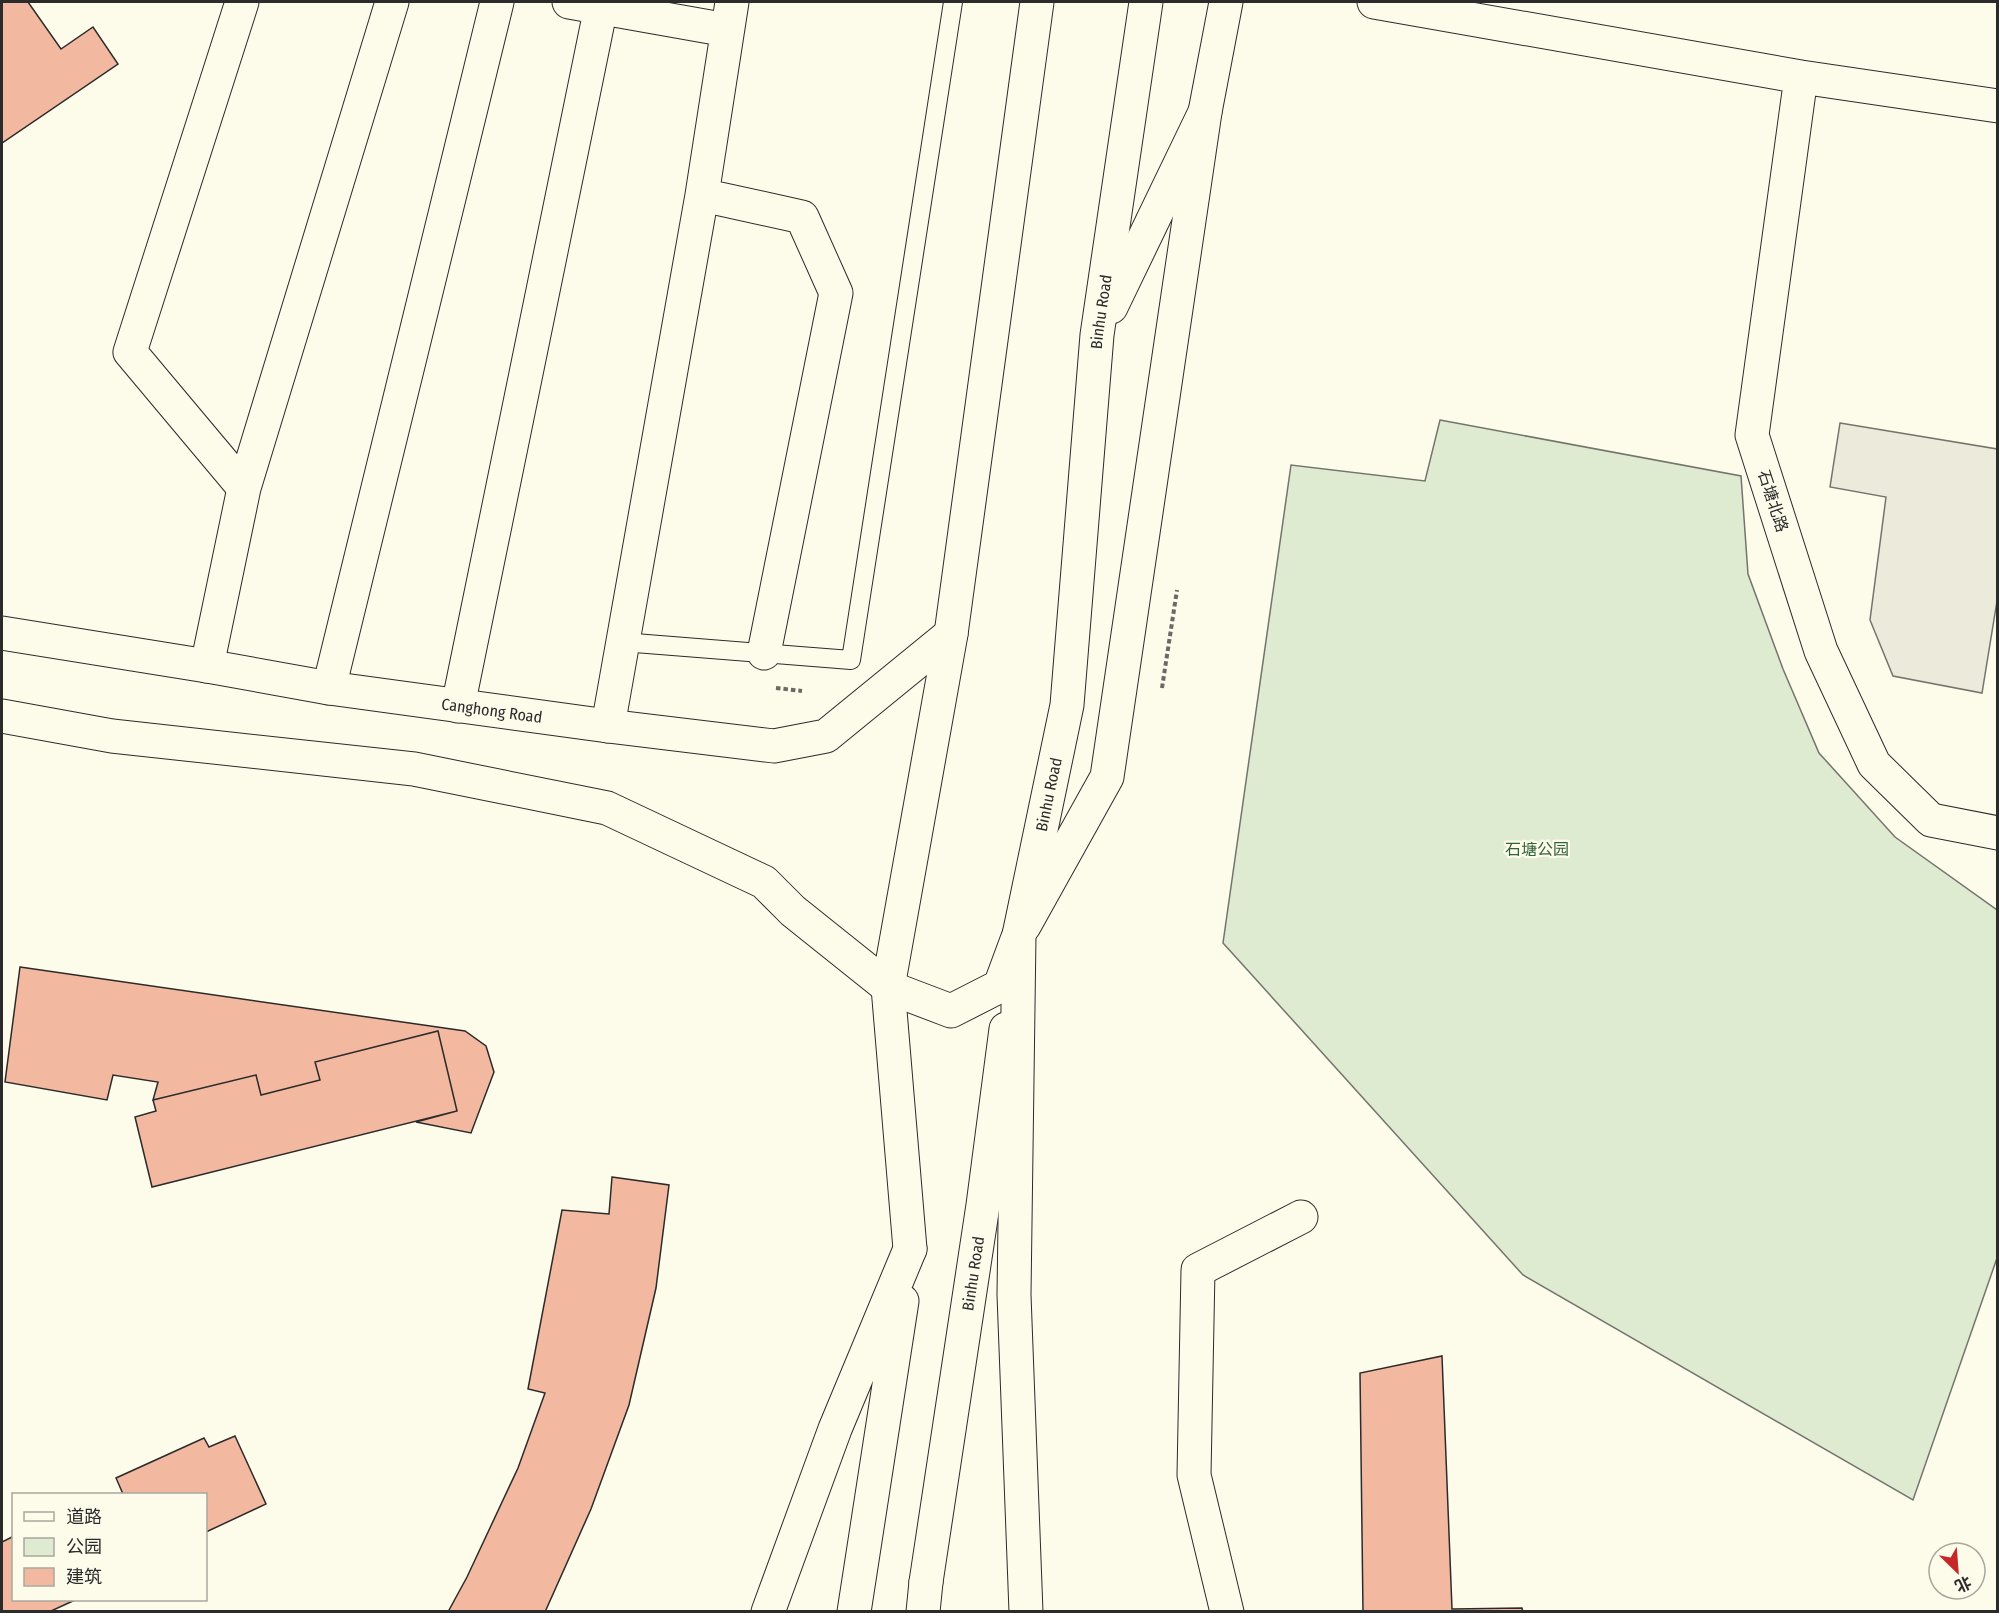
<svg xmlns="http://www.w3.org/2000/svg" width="1999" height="1613" font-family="'Fira Sans Condensed','Noto Sans SC',sans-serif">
<rect width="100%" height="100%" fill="#fdfbea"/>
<path fill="#deebd1" stroke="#74746e" stroke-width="1.5" d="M1440 420 1741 476 1748 574 1783 669 1819 753 1895 837 1997 910V1258L1913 1500 1523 1275 1223 943 1291 465 1425 481Z"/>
<path fill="#eceadb" stroke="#74746e" stroke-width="1.5" d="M1840 423 1997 449V601L1982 693 1893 676 1870 620 1886 497 1830 487Z"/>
<path fill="#f2b8a0" stroke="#2b2b2b" stroke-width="1.5" d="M2 2H28L61 49 93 27 118 64 2 143Z
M20 967 465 1031 486 1046 494 1072 471 1133 416 1122 457 1111 438 1031 315 1062 320 1080 261 1095 256 1075 153 1100 158 1082 113 1075 107 1100 5 1082Z
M438 1031 457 1111 152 1187 135 1117 156 1111 153 1100 256 1075 261 1095 320 1080 315 1062Z
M612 1177 669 1185 656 1288 629 1405 591 1509 545 1612H448L467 1577 518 1468 545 1393 528 1389 562 1210 609 1214Z
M1442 1356 1452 1609 1522 1608 1523 1612H1363L1360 1373Z
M235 1436 266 1504 206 1532V1494H123L116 1478 204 1438 209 1447Z
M14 1536V1600H75L49 1612H2V1542Z"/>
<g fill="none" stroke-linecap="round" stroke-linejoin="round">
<defs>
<path id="lane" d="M622 642 851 660 953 2"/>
<path id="street" d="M242 2 130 352 244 488
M569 2 727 30
M1374 2 1801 77 1998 106
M1801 77 1752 435 1821 651 1874 764 1931 820 1998 833
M702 195 802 217 836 293 764 653
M207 666 244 488 392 2
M329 688 497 2
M458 706 602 2
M608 726 702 195 732 2
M1024 926 1107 777 1205 112 1226 2
M1227 1612 1194 1475 1198 1270 1301 1217"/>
<g id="secondary">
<path d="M1111 307 1205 112"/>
<path id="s1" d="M2 633 207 666 329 688 608 726 774 746 826 736 951 634"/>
<path d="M2 716 112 736 414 769 607 808 764 882 793 911 888 987 951 1011 1000 986 1017 940"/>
<path id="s2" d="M1015 963 1019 935 1067 705 1097 335 1146 2"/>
<path d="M910 1249 888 987 951 634 1037 2"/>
<path id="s3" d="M926 1582 983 1205 1006 1029"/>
</g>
<path id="highway" d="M1019 935 1014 1295 1026 1612
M768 1612 835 1429 910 1249
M854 1612 902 1301
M923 1612 926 1582"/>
</defs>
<use href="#lane" stroke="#2b2b2b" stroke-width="20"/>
<use href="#street" stroke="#2b2b2b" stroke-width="35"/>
<use href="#secondary" stroke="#2b2b2b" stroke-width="35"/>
<use href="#highway" stroke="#2b2b2b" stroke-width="35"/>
<path stroke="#6a6964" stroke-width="4" stroke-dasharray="4.5 3" stroke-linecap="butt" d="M776 688 802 691
M1162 688 1177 590"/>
<use href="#lane" stroke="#fdfbea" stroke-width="18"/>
<use href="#street" stroke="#fdfbea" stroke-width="33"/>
<use href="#secondary" stroke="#fdfbea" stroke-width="33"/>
<use href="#highway" stroke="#fdfbea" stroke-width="33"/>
</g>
<g text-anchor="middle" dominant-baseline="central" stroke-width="4.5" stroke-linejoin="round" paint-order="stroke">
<g font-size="16" fill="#2b2b2b" stroke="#fdfbea">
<text stroke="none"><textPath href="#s2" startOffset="658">Binhu Road</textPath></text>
<text transform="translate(1773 501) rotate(72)">石塘北路</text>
<text stroke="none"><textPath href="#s1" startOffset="496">Canghong Road</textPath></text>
<text stroke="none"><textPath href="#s2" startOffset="172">Binhu Road</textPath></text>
<text stroke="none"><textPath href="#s3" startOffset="312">Binhu Road</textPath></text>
</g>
<g font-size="16" fill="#34623c" stroke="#fdfbea">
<text x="1537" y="849">石塘公园</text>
</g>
</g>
<rect width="1999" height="1613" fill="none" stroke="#2b2b2b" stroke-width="6"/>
<rect x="12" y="1493" width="195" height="108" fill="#fdfbea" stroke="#a9a89e" stroke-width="1.5"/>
<rect x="24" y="1512" width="30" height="9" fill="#fdfbea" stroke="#a9a89e" stroke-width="1.5"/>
<text x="66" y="1523" font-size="18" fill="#2b2b2b">道路</text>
<rect x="24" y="1538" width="30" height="18" fill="#deebd1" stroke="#a9a89e" stroke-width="1.5"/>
<text x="66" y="1553" font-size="18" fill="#2b2b2b">公园</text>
<rect x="24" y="1568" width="30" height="18" fill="#f2b8a0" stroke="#a9a89e" stroke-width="1.5"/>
<text x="66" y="1583" font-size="18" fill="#2b2b2b">建筑</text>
<g transform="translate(1957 1571) rotate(155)"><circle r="28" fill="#fdfbea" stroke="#a9a89e" stroke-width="1.5"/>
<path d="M0-4.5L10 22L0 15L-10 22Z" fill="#c62828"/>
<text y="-9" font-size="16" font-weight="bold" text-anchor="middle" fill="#2b2b2b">北</text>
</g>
</svg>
